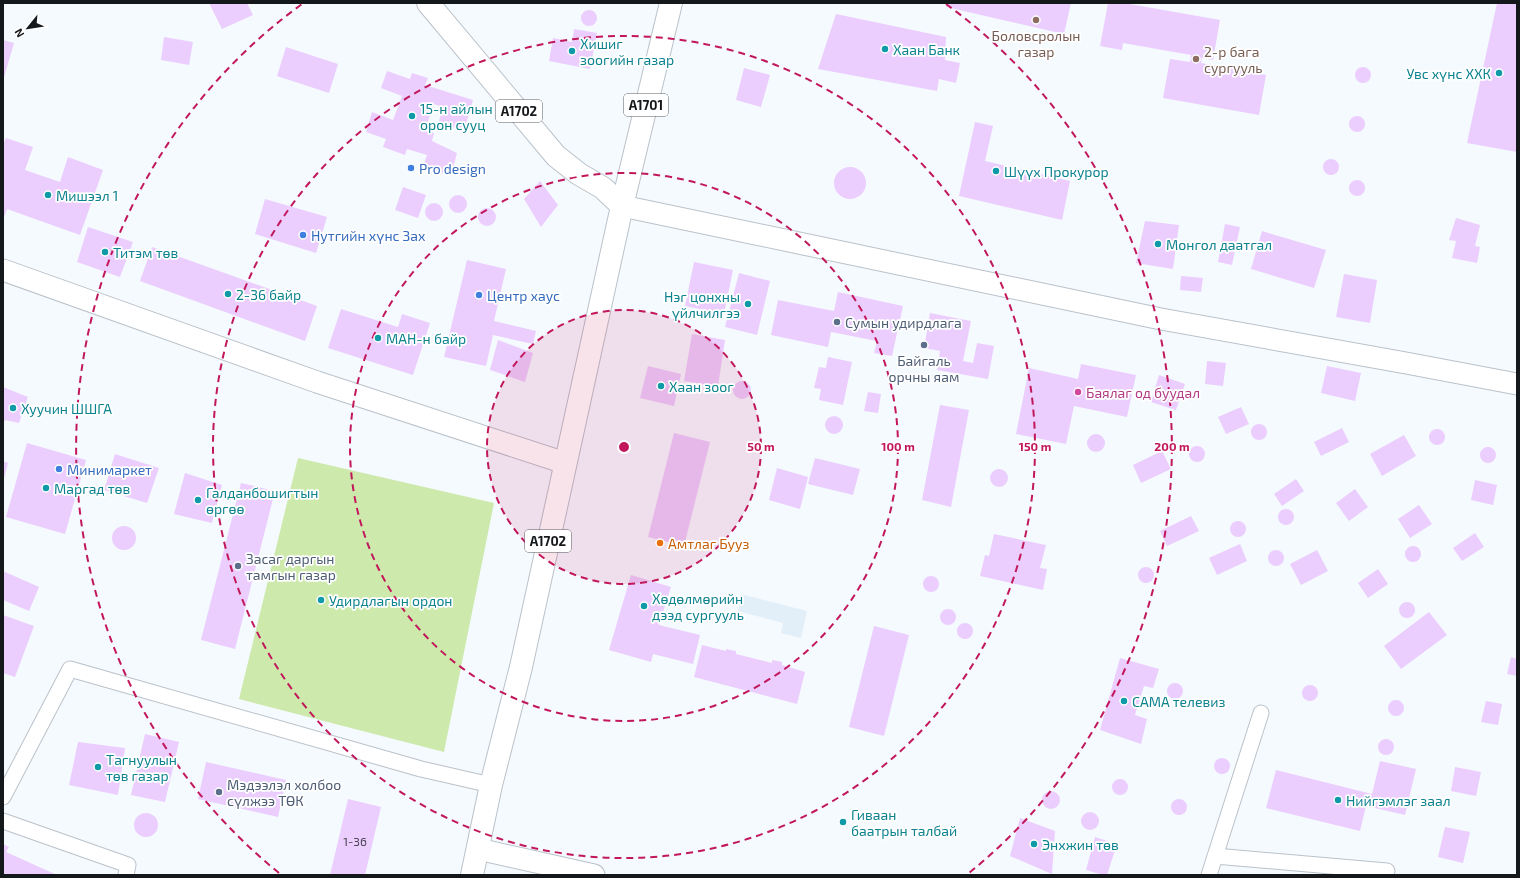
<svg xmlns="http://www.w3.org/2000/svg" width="1520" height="878" font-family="'Exo 2',sans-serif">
<rect width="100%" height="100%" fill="#f5faff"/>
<path fill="#e3eff8" d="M741 594 807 611 801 638 781 633 783 623 738 611Z"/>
<path fill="#cde9ac" d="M298 458 494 503 444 752 239 699Z"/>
<path fill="#ebcefd" d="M209 3H247L253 15 222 29Z
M947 3H1071L1064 34 946 7Z
M1108 3H1124L1220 20 1213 60 1202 58 1201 63 1266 75 1259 115 1163 98 1170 59 1190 62 1191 55 1123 43 1122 50 1100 46Z
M1497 3H1517V152L1467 143Z
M581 18a8 8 0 1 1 16 0a8 8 0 1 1-16 0Z
M836 14 946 37 945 60 960 63 956 83 939 79 937 91 818 69Z
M574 29 597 33 590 69 549 61 553 38 572 42Z
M164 37 193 42 189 65 161 60Z
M3 40 14 43 3 81Z
M286 47 338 64 329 93 277 76Z
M1355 75a8 8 0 1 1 16 0a8 8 0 1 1-16 0Z
M744 68 770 75 761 107 736 100Z
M387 71 410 79 412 73 428 78 425 85 473 100 464 131 439 122 442 107 434 104 425 130 434 133 432 141 457 153 451 176 423 166 427 155 407 149 405 155 383 147 386 139 366 132 372 112 393 120 402 96 381 88Z
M1349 124a8 8 0 1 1 16 0a8 8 0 1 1-16 0Z
M975 122 993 126 985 161 1070 181 1062 220 959 196Z
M6 138 33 147 25 170 60 182 68 157 103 170 80 235 7 209 3 220V145Z
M1323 167a8 8 0 1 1 16 0a8 8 0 1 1-16 0Z
M834 183a16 16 0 1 1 32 0a16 16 0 1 1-32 0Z
M1349 188a8 8 0 1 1 16 0a8 8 0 1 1-16 0Z
M540 181 558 205 541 227 524 199Z
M403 187 426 195 418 218 395 210Z
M449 204a9 9 0 1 1 18 0a9 9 0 1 1-18 0Z
M265 199 327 217 316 253 255 234Z
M425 212a9 9 0 1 1 18 0a9 9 0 1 1-18 0Z
M478 217a9 9 0 1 1 18 0a9 9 0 1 1-18 0Z
M1456 218 1480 225 1475 246 1480 247 1477 263 1452 258 1456 241 1449 240Z
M1145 221 1179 225 1173 269 1136 263Z
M1225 224 1240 227 1232 265 1218 262Z
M88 227 133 242 120 277 77 262Z
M1262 231 1326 250 1314 288 1251 269Z
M152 247 317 306 305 341 140 281Z
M467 260 506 269 494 321 536 331 533 344 493 335 486 366 444 357Z
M694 262 733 270 724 314 685 306Z
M739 273 770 281 757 335 725 327Z
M1344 274 1377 280 1370 323 1336 317Z
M1181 276 1203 278 1201 292 1180 290Z
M838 292 903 306 892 356 874 353 877 341 831 332 828 347 771 335 778 300 834 311Z
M341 309 398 327 402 314 430 323 413 375 328 348Z
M930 313 971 321 963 361 973 363 977 343 994 346 988 379 937 370 940 351 924 348Z
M692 334 725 340 718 386 684 381Z
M498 340 533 353 525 382 490 370Z
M828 357 852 362 843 405 819 400 821 389 814 388 819 367 826 368Z
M1207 361 1226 363 1223 386 1205 384Z
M1081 364 1136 375 1127 417 1074 406 1066 444 1016 434 1029 368 1078 379Z
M648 366 681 374 674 406 640 398Z
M1327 366 1361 373 1355 401 1321 393Z
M1159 375 1185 384 1176 410 1151 402Z
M733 390a9 9 0 1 1 18 0a9 9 0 1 1-18 0Z
M3 387 28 397 19 423 5 420 3 425Z
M868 392 881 394 878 413 864 411Z
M940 405 969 410 951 507 922 500Z
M1241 407 1249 424 1226 434 1218 417Z
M825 425a9 9 0 1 1 18 0a9 9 0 1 1-18 0Z
M1251 432a8 8 0 1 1 16 0a8 8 0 1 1-16 0Z
M1342 428 1349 442 1321 456 1314 442Z
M1429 437a8 8 0 1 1 16 0a8 8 0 1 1-16 0Z
M674 433 710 442 684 546 648 537Z
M1087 443a9 9 0 1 1 18 0a9 9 0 1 1-18 0Z
M1404 435 1416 456 1382 476 1370 454Z
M27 443 86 460 65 534 6 517Z
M1189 454a8 8 0 1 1 16 0a8 8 0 1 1-16 0Z
M1480 455a8 8 0 1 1 16 0a8 8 0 1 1-16 0Z
M1162 451 1171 469 1141 483 1133 465Z
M115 454 159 468 147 503 104 490Z
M815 458 860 469 853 495 808 484Z
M3 461 8 463 4 479H3Z
M777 468 808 477 800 509 769 500Z
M990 478a9 9 0 1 1 18 0a9 9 0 1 1-18 0Z
M185 473 222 485 212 523 174 514Z
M1296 479 1304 491 1282 506 1274 494Z
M1475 480 1497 485 1493 505 1471 500Z
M241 483 275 491 235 649 201 640Z
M1355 489 1368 507 1349 521 1336 503Z
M1419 505 1432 524 1410 538 1398 519Z
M1278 517a8 8 0 1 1 16 0a8 8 0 1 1-16 0Z
M1191 516 1199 531 1167 546 1160 531Z
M1230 529a8 8 0 1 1 16 0a8 8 0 1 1-16 0Z
M112 538a12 12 0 1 1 24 0a12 12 0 1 1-24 0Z
M1475 533 1484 547 1462 561 1453 548Z
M994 534 1046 545 1040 568 1047 569 1043 590 980 576 985 555 989 556Z
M1240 544 1247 561 1217 575 1209 558Z
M1405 554a8 8 0 1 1 16 0a8 8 0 1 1-16 0Z
M1317 550 1328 571 1301 585 1290 564Z
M1268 558a8 8 0 1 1 16 0a8 8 0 1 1-16 0Z
M1138 575a8 8 0 1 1 16 0a8 8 0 1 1-16 0Z
M1378 569 1388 584 1368 598 1358 583Z
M3 571 39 587 29 611 3 600Z
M631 575 671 587 659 625 700 635 693 664 653 654 651 662 609 650Z
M923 584a8 8 0 1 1 16 0a8 8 0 1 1-16 0Z
M1399 610a8 8 0 1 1 16 0a8 8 0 1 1-16 0Z
M940 617a8 8 0 1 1 16 0a8 8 0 1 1-16 0Z
M1429 612 1447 635 1401 669 1384 646Z
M3 615 34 626 15 677 3 673Z
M957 631a8 8 0 1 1 16 0a8 8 0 1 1-16 0Z
M874 626 909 635 884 736 849 727Z
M702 645 726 651V649L736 651V654L772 663V660L782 662V665L805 672 797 704 694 677Z
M1511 657 1517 659V676L1507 674Z
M1120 658 1159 669 1153 688 1144 686 1135 715 1147 719 1141 744 1100 730Z
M1167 691a8 8 0 1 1 16 0a8 8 0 1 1-16 0Z
M1302 693a8 8 0 1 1 16 0a8 8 0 1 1-16 0Z
M1388 708a8 8 0 1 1 16 0a8 8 0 1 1-16 0Z
M1486 701 1502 704 1498 725 1481 722Z
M145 734 179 742 165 802 131 795Z
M1378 747a8 8 0 1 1 16 0a8 8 0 1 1-16 0Z
M78 742 125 748 118 795 69 785Z
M1214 766a8 8 0 1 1 16 0a8 8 0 1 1-16 0Z
M1380 761 1416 769 1405 815 1366 806 1360 831 1266 808 1276 770 1372 794Z
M206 762 286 780 278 817 198 799Z
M1455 767 1481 772 1476 796 1451 791Z
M1112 787a8 8 0 1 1 16 0a8 8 0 1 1-16 0Z
M1042 800a9 9 0 1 1 18 0a9 9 0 1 1-18 0Z
M348 799 381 807 365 875H330Z
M1171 807a8 8 0 1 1 16 0a8 8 0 1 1-16 0Z
M1081 821a9 9 0 1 1 18 0a9 9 0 1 1-18 0Z
M134 825a12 12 0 1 1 24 0a12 12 0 1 1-24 0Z
M1020 818 1055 831 1052 874 1010 856Z
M1445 827 1470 832 1463 863 1438 857Z
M1095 837 1117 844 1107 875H1103L1086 870Z
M3 844 9 847 6 852 57 875H3Z"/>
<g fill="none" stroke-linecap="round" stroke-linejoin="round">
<defs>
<path id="street" d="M3 797 70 669 421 769 491 785
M3 821 128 865 126 875
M1215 856 1387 871
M1209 875 1261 713"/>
<path id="secondary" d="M622 206 1161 319 1406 363 1517 384
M3 270 317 382 565 463
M478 849 594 875"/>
<path id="primary" d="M622 206 671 3"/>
<path id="highway" d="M428 3 556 156 579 174 603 188 622 206 521 667 491 785 472 875"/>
</defs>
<use href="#street" stroke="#bac2c9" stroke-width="17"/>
<use href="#secondary" stroke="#bac2c9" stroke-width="23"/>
<use href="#primary" stroke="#bac2c9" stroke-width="24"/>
<use href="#highway" stroke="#bac2c9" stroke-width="24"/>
<use href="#street" stroke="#fff" stroke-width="15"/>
<use href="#secondary" stroke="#fff" stroke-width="21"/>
<use href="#primary" stroke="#fff" stroke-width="22"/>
<use href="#highway" stroke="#fff" stroke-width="22"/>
</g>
<circle cx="624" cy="447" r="137" fill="#c2185b" fill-opacity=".12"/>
<g fill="none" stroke="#c2185b" stroke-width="2" stroke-dasharray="7 5">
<circle cx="624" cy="447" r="137"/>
<circle cx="624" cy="447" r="274"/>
<circle cx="624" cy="447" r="411"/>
<path d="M279 873A548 548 0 0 1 302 4M946 4A548 548 0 0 1 969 873"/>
</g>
<g fill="#8d6e63" stroke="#fff" stroke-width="1.5">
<circle cx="1036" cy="20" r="4"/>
<circle cx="1196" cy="59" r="4"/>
</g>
<g fill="#0f9aa8" stroke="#fff" stroke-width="1.5">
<circle cx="885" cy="49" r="4"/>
<circle cx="572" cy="51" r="4"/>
<circle cx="1499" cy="73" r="4"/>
<circle cx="412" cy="116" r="4"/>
<circle cx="996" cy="171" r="4"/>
<circle cx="48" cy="195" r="4"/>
<circle cx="1158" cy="244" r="4"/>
<circle cx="105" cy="252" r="4"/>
<circle cx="228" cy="294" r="4"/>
<circle cx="748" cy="304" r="4"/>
<circle cx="378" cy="338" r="4"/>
<circle cx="661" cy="386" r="4"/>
<circle cx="13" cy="408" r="4"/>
<circle cx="46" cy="488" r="4"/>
<circle cx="198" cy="500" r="4"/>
<circle cx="321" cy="600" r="4"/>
<circle cx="644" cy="606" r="4"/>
<circle cx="1124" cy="701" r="4"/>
<circle cx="98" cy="767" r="4"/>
<circle cx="1338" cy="800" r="4"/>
<circle cx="843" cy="822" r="4"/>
<circle cx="1034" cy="844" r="4"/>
</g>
<g fill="#3f7fe0" stroke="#fff" stroke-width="1.5">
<circle cx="411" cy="168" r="4"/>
<circle cx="303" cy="235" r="4"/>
<circle cx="479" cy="295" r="4"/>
<circle cx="59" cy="469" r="4"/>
</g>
<g fill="#5c6f8a" stroke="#fff" stroke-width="1.5">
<circle cx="837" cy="322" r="4"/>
<circle cx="924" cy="345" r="4"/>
<circle cx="238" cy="566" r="4"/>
<circle cx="219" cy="792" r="4"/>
</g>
<circle fill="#d1479c" stroke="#fff" stroke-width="1.5" cx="1078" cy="392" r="4"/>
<circle fill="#e8710a" stroke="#fff" stroke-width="1.5" cx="660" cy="543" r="4"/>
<g text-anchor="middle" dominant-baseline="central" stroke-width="3.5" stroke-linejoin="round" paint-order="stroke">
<g font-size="12" fill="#4a4654">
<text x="355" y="841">1-36</text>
</g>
<g fill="#fff" stroke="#5b5d5f" stroke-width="1">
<rect x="624" y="94" width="44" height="22" rx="3"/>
<rect x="496" y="100" width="46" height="22" rx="3"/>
<rect x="525" y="530" width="46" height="22" rx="3"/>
</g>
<g font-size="13" font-weight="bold" fill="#15181b">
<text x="646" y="105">A1701</text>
<text x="519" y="111">A1702</text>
<text x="548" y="541">A1702</text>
</g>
<g font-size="14" fill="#785e54" stroke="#fff">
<text x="1036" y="35">Боловсролын<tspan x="1036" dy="16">газар</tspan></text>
<text x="1204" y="51" text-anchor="start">2-р бага<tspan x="1204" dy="16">сургууль</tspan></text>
</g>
<g font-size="14" fill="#0d838f" stroke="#fff" text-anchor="start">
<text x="580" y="43">Хишиг<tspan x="580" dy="16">зоогийн газар</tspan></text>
<text x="893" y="49">Хаан Банк</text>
<text x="1491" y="73" text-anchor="end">Увс хүнс ХХК</text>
<text x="420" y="108">15-н айлын<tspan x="420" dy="16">орон сууц</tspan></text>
<text x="1004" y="171">Шүүх Прокурор</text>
<text x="56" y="195">Мишээл 1</text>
<text x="1166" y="244">Монгол даатгал</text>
<text x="113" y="252">Титэм төв</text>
<text x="236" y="294">2-36 байр</text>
<text x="740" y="296" text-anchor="end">Нэг цонхны<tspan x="740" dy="16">үйлчилгээ</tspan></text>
<text x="386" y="338">МАН-н байр</text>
<text x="669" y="386">Хаан зоог</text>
<text x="21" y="408">Хуучин ШШГА</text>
<text x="54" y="488">Маргад төв</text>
<text x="206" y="492">Галданбошигтын<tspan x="206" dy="16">өргөө</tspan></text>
<text x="652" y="598">Хөдөлмөрийн<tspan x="652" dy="16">дээд сургууль</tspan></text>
<text x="329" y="600">Удирдлагын ордон</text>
<text x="1132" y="701">САМА телевиз</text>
<text x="106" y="759">Тагнуулын<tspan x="106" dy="16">төв газар</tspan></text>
<text x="1346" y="800">Нийгэмлэг заал</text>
<text x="851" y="814">Гиваан<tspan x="851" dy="16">баатрын талбай</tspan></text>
<text x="1042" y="844">Энхжин төв</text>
</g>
<g font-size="14" fill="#366cbe" stroke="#fff" text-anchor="start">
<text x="419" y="168">Pro design</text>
<text x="311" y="235">Нутгийн хүнс Зах</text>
<text x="487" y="295">Центр хаус</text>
<text x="67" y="469">Минимаркет</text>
</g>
<g font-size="14" fill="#4e5e75" stroke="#fff" text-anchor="start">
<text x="845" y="322">Сумын удирдлага</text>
<text x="924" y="360" text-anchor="middle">Байгаль<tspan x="924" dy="16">орчны яам</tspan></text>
<text x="246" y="558">Засаг даргын<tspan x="246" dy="16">тамгын газар</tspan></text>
<text x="227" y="784">Мэдээлэл холбоо<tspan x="227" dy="16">сүлжээ ТӨК</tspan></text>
</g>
<g font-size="14" fill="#b23c85" stroke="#fff" text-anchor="start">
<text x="1086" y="392">Баялаг од буудал</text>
</g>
<g font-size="14" fill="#c56008" stroke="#fff" text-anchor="start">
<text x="668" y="543">Амтлаг Бууз</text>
</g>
</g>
<circle cx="624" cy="447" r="6" fill="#c2185b" stroke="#fff" stroke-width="2"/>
<g font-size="12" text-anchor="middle" font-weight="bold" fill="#c2185b" stroke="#fff" stroke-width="3.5" stroke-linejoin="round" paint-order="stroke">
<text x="761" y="451">50 m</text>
<text x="898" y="451">100 m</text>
<text x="1035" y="451">150 m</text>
<text x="1172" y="451">200 m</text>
</g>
<rect width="1520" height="878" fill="none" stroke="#15181b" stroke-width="8"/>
<g transform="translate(28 28) rotate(240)" stroke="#ffffff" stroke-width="3" paint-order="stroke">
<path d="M0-3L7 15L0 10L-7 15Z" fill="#15181b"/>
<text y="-6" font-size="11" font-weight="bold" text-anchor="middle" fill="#15181b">N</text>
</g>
</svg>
